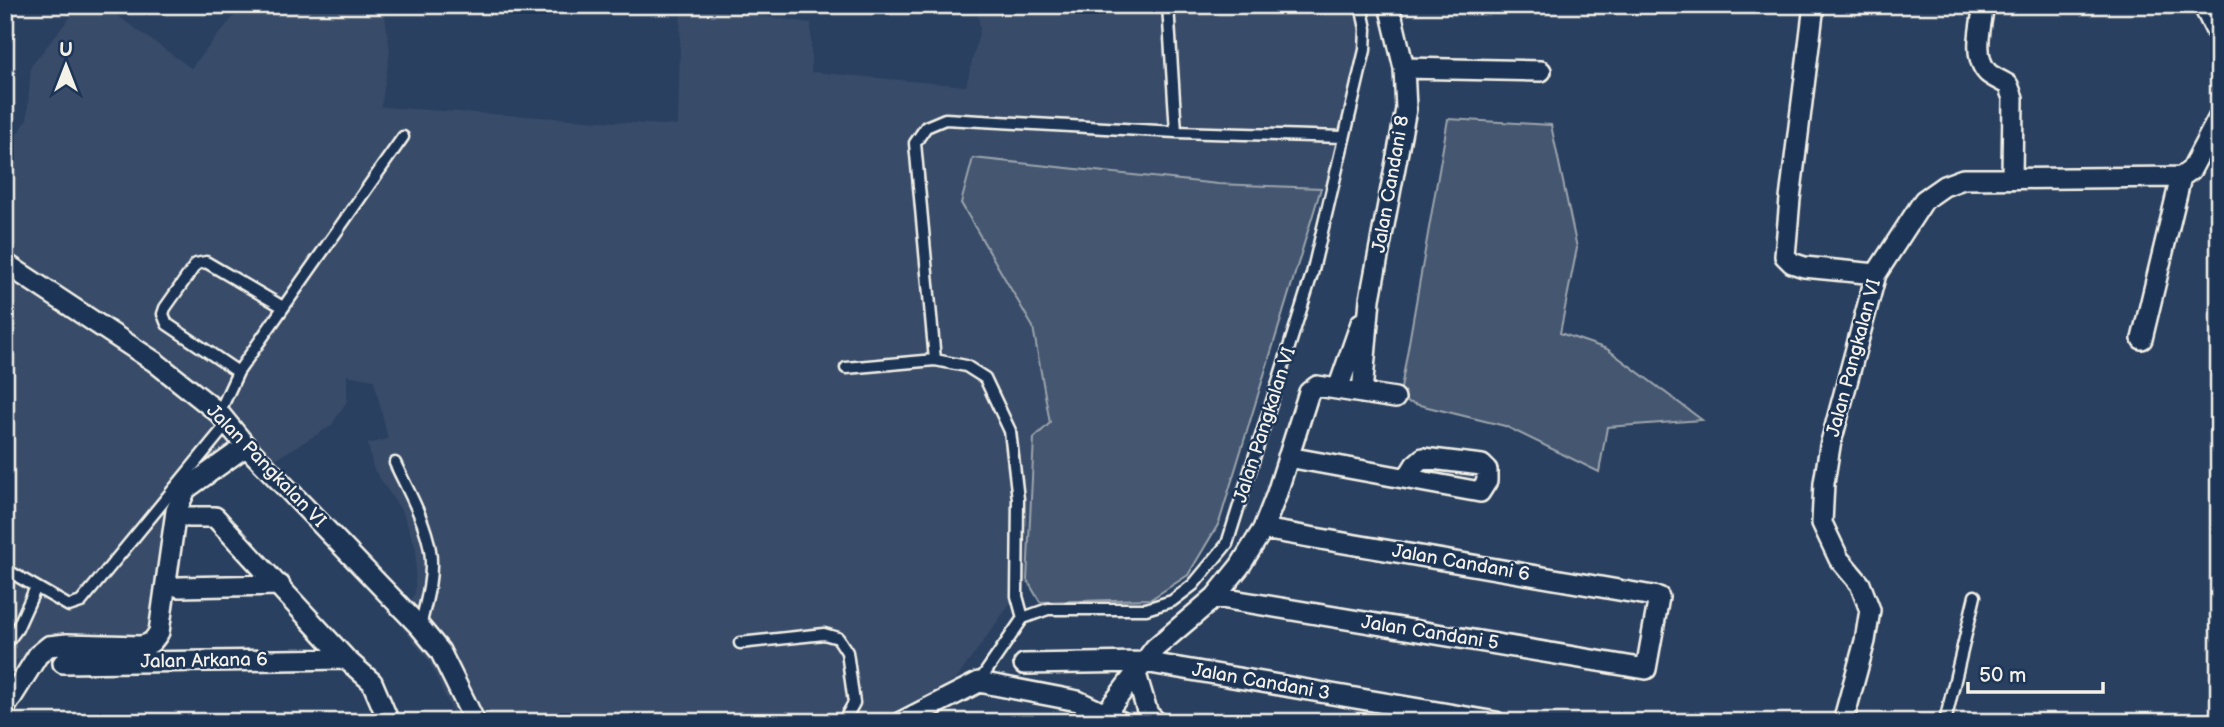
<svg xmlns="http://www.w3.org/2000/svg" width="2224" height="727" font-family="'Balsamiq Sans',sans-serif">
<rect width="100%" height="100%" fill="#2a4060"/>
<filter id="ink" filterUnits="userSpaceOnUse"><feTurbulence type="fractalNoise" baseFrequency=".0143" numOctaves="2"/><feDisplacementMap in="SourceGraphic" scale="14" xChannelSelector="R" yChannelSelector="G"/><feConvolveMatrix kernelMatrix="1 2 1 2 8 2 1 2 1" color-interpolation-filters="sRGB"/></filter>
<g filter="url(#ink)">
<path fill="#374c69" d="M80 5H102L191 68 243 5H378L385 16 390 51 381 107 678 126 681 5 811 23V72L966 86 980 29 977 5H1370L1371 10 1369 48 1337 188 1218 184 961 203 1033 327 1050 423 1034 438 1027 580 957 678 886 722H457L429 661 401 626 415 592 416 548 403 513 373 468 368 444 388 439 374 380 347 375V401L331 426 272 461 242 460 187 498 159 645 14 660 5 655V151L27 120 31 66Z"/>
<path fill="#445771" stroke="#9ca4ac" stroke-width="2" d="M1448 119 1551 125 1577 248 1560 333 1607 349 1702 420 1607 427 1599 472 1505 426 1399 400Z
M973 158 1218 184 1321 188 1219 523 1188 575 1151 599 1040 602 1027 580 1034 438 1050 423 1033 327 961 203Z"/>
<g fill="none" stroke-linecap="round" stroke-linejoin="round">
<defs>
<path id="service" d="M1168 5 1176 132
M935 360 966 366 985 378 1010 431 1018 499 1017 596 1023 618
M846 368 935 360 915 143 926 127 945 119 1176 132 1343 137
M238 372 167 324 163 314 165 308 196 264 206 262 283 307
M219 413 238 372 403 137
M395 463C408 491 425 520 430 550 434 575 426 603 420 626
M5 569 69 606 81 602 228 423
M740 643 824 634 838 638 847 652 854 703 843 722
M5 645 17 629 36 587
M979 682 1023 618 1048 609H1146L1172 601 1193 585 1227 544 1312 274 1365 50 1366 29 1361 5
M1945 722 1975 596"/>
<path id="minor" d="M1814 5 1790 199 1785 256 1792 263 1804 267 1876 274
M1984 5C1981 25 1972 57 1988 73 1994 78 2002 81 2008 85L2013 98 2012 179
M2203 5 2219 37
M1404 68 1541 71
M5 263 155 362 219 413 246 446 420 627 440 651 475 722
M2142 339 2181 177
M1338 389 1361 323
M1362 393 1370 299 1406 109 1404 68 1389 5
M1288 457 1480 492 1487 481V470L1482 465 1423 458 1415 465 1407 478
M189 517H215L346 659 372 682 389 722
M179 587 280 585
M1215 597 1646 669 1659 597 1263 529
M63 663 346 659
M1024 664 1144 662 1496 722
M1136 674 1148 714 1157 722
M5 708 38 655 49 646 67 644 140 646C151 645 154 640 159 632L176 511 186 489 246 446
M901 722 979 682 1078 701 1122 722
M1099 722 1155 648 1215 597 1240 566 1263 529 1276 496 1309 392 1317 386 1395 398
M1843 722 1865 641 1870 610 1860 584 1839 559 1822 523 1824 483 1830 446 1876 274 1924 200 1944 186 1963 179 2181 177 2191 170 2219 117"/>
</defs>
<use href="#service" stroke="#f4f1e8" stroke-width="15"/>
<use href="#minor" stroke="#f4f1e8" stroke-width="24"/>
<use href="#service" stroke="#1d3557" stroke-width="10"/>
<use href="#minor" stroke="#1d3557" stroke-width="19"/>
</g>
</g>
<g text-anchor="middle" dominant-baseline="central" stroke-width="5" stroke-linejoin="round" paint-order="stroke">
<g font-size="19" fill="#f4f1e8" stroke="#1d3557">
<text transform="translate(1391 184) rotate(-80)">Jalan Candani 8</text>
<text transform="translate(1854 358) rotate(-75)">Jalan Pangkalan VI</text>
<text transform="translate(1265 425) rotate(-72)">Jalan Pangkalan VI</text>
<text transform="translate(266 466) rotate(46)">Jalan Pangkalan VI</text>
<text transform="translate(1461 563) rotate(10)">Jalan Candani 6</text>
<text transform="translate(1430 633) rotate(9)">Jalan Candani 5</text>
<text transform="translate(204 661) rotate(-1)">Jalan Arkana 6</text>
<text transform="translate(1261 682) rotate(10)">Jalan Candani 3</text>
</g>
</g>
<rect width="2224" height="727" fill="none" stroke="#1d3557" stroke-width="28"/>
<rect x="14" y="14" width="2196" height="699" fill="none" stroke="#f4f1e8" stroke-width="2.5" filter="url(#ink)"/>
<g transform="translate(66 66)" stroke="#1d3557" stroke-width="5" paint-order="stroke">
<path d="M0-5L12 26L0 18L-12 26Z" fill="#f4f1e8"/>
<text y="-10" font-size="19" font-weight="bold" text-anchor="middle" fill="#f4f1e8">U</text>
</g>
<path d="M1968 682v10h135v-10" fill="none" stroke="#f4f1e8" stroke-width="3.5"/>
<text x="1979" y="682" font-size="21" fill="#f4f1e8" stroke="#1d3557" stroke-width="5" paint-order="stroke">50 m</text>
</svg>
